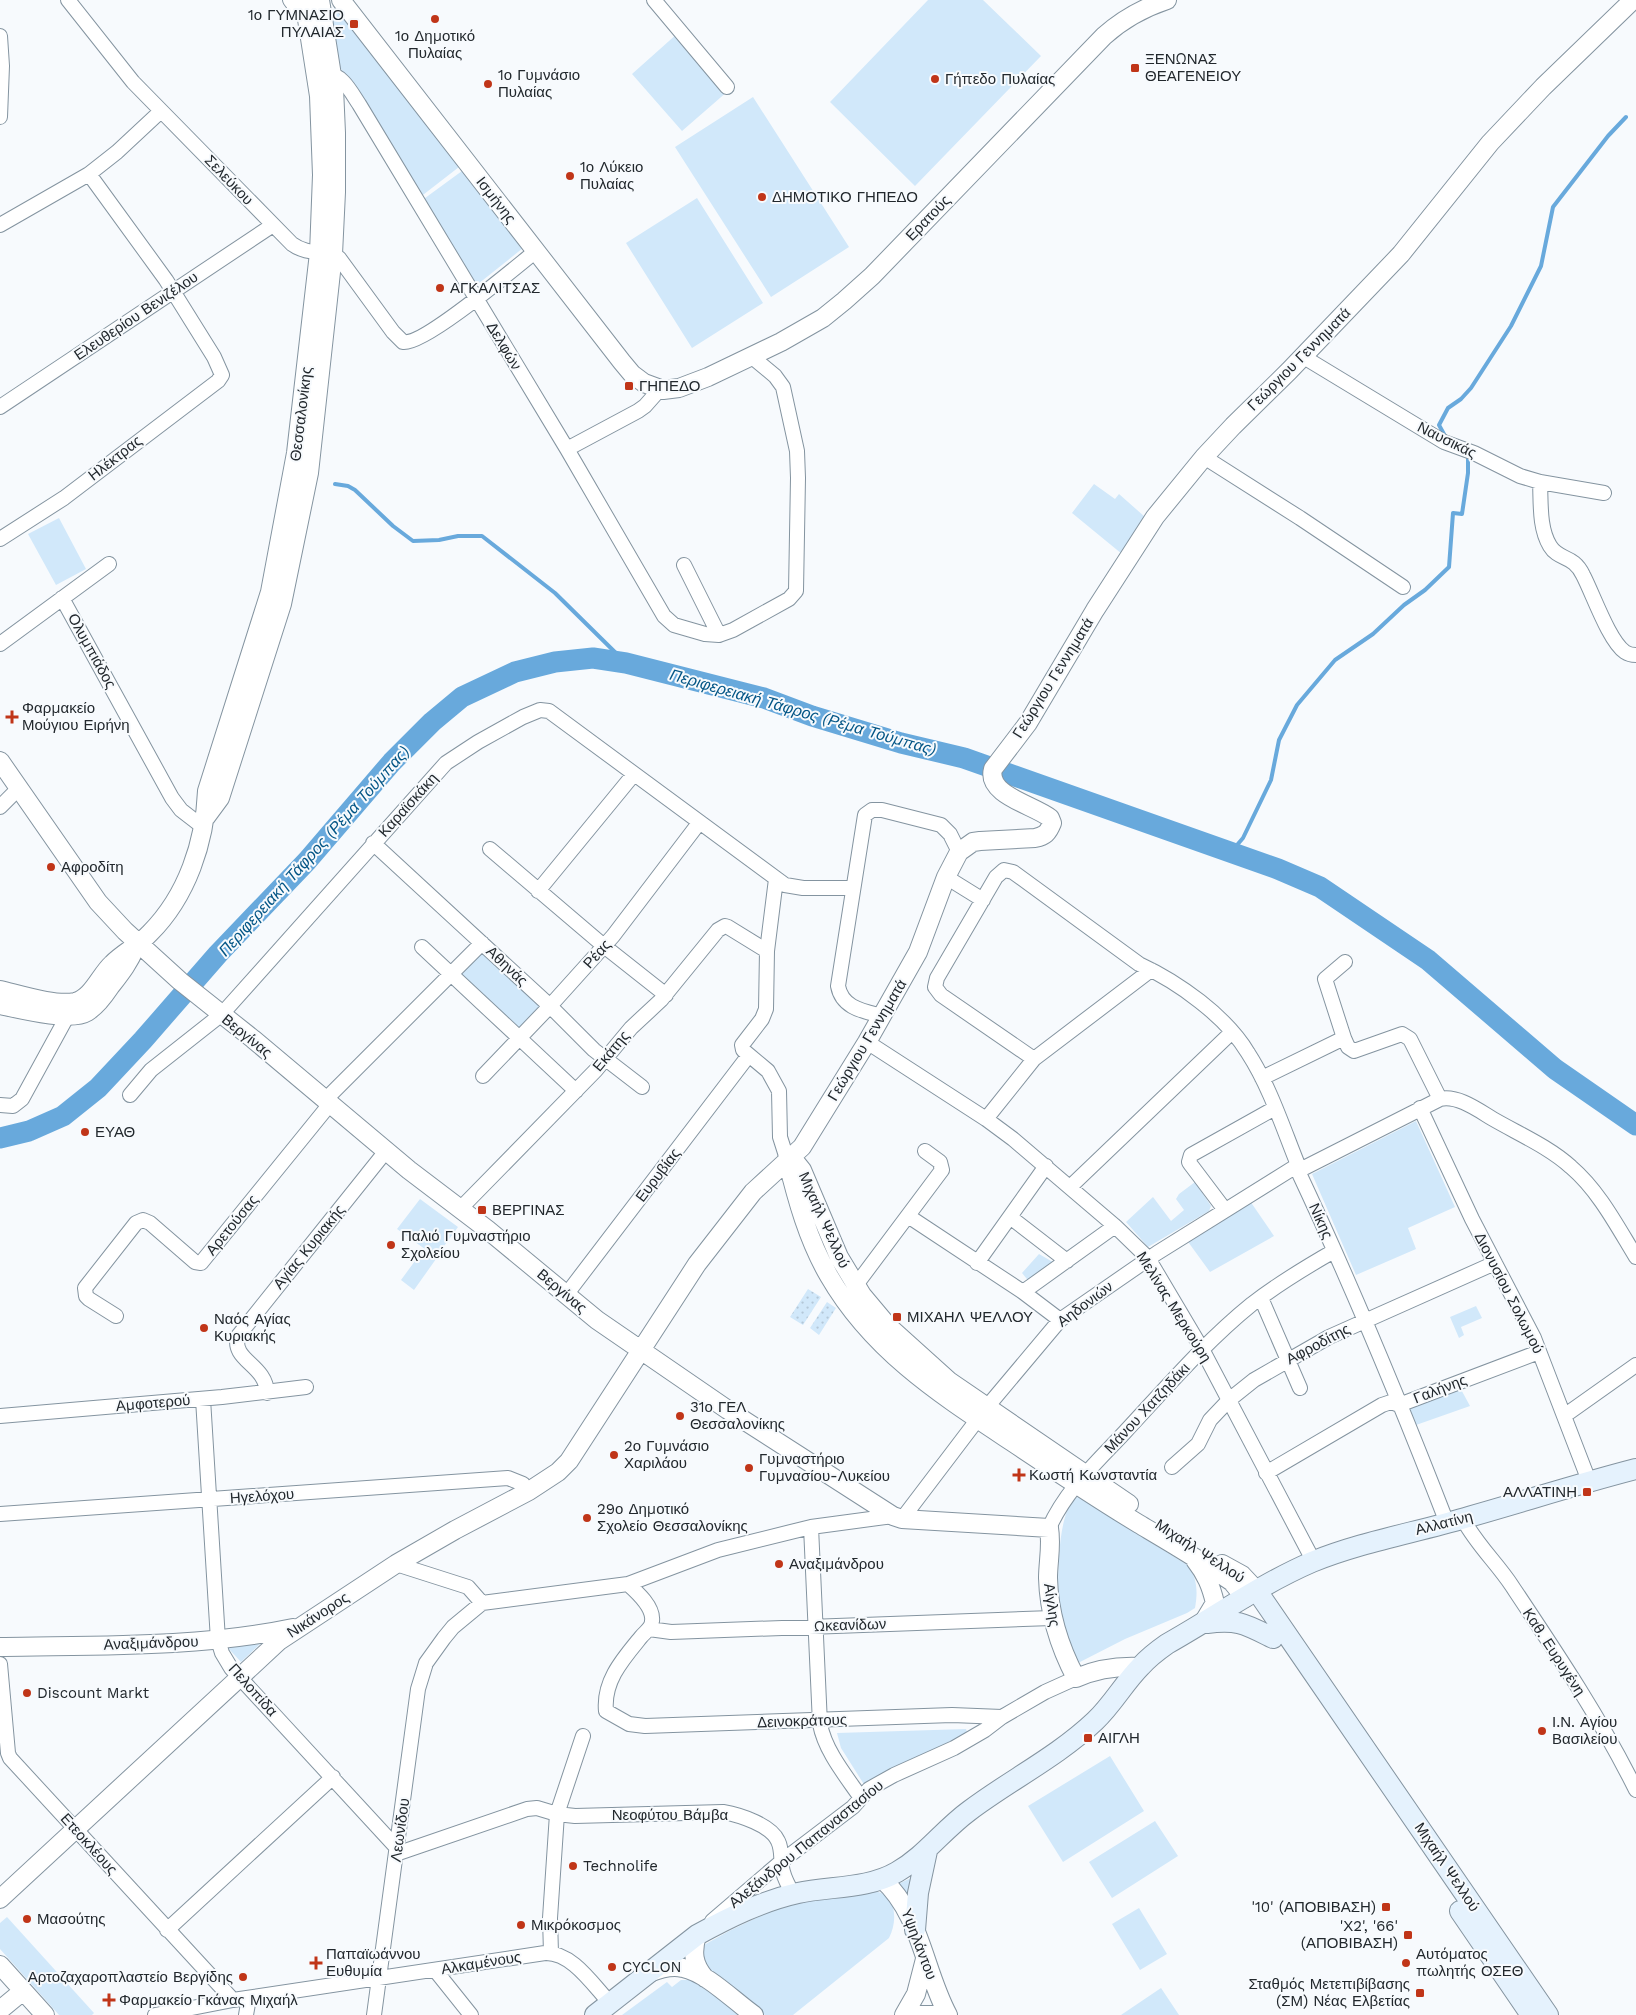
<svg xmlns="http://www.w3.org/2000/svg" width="1636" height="2015" font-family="'Work Sans',sans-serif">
<defs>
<pattern id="garden-dots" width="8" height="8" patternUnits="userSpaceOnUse" patternTransform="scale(1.25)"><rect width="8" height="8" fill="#d1e8fa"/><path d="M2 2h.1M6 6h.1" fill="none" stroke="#b3c7d7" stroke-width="1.8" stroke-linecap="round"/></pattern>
</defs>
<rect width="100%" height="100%" fill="#f7fafd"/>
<path fill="#d1e8fa" d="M928 0H983L1041 56 915 186 830 102Z
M335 8 338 9 459 167 419 198 337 62 330 13Z
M678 33 728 91 682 131 632 74Z
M753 97 849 247 771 297 675 147Z
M462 171 523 248 473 288 421 201Z
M697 198 763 303 692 348 626 243Z
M1094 484 1115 499 1119 494 1145 517 1122 554 1072 513Z
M59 518 86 569 56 585 28 534Z
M483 952 544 1009 520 1034 459 977Z
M1416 1121 1455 1207 1408 1228 1416 1249 1356 1275 1312 1174Z
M1195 1182 1211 1206 1209 1211 1148 1247 1126 1222 1153 1197 1171 1221 1184 1210 1176 1199 1179 1194Z
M420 1199 458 1227 436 1257 397 1229Z
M1250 1201 1274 1236 1210 1272 1186 1239Z
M423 1250 436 1259 414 1290 401 1280Z
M1039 1254 1058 1265 1031 1284 1022 1273Z
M1476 1306 1482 1318 1461 1327 1464 1335 1459 1338 1450 1317Z
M1457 1382 1470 1406 1416 1425 1408 1405Z
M1078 1497 1189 1566C1197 1580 1198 1591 1195 1608L1187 1613 1125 1639 1078 1663C1069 1644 1061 1625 1059 1604 1057 1584 1057 1505 1078 1497Z
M260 1644 241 1662 229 1649V1647Z
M966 1729 968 1735 865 1786 841 1748 837 1733Z
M1110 1756 1144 1811 1063 1862 1028 1806Z
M1155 1821 1178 1856 1112 1898 1089 1862Z
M911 1878 910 1896 906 1897 898 1884Z
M873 1891C897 1893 898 1921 889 1938L793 2015H765L708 1973 702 1965V1947L704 1945 729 1931 771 1911 801 1902Z
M1139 1908 1167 1954 1140 1970 1112 1924Z
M7 1917 94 2013 92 2015H59L0 1949V1923Z
M681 1980H691L743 2015H622L667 1982 672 1987Z
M1161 1988 1179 2015H1121Z"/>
<path fill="url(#garden-dots)" d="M808 1289 821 1297 803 1325 790 1317Z
M827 1302 836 1308 819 1335 810 1328Z"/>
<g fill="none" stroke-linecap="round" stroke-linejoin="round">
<path stroke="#68a9dc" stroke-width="4" d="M1445 436 1439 425 1448 408 1461 399 1471 388 1511 326 1541 266 1553 207 1608 136 1626 117
M335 484 348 486 355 490 393 526 413 541 439 540 458 536H482L555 593 626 663
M1231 852 1243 838 1271 780 1279 740 1297 705 1335 660 1373 634 1404 605 1425 590 1449 567 1453 513 1462 514 1468 473V455"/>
<path stroke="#68a9dc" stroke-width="21" d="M0 1138 29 1131 63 1116 98 1088 143 1040 218 954 307 861 392 762 432 722 462 697 515 672 555 662 593 658 626 663 764 698 812 716 901 743 964 758 1278 869 1320 887 1428 960 1555 1069 1636 1125"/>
<defs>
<path id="minor" d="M68 0 133 82 292 244C310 257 326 248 339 258L393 332 403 342C423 346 516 267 536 251
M290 0 299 12 307 17
M654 0 727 87
M0 36 2 66 0 117
M327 74C342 73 352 94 359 104L567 449 664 616 674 625 705 634 719 635 733 630 789 599 796 591 798 478 797 451 783 387 775 376 751 356
M0 225 89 174 117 152 161 111
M1302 356 1444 442 1474 453 1520 476 1540 482 1604 493
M0 407 273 225
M567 449 638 411 645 406 660 389
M1204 457 1300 518 1403 587
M1540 482C1541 503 1539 528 1550 546 1559 561 1573 554 1583 575 1593 594 1609 641 1625 652 1628 654 1632 655 1636 655
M0 539 64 498 218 381 222 375 214 357 166 280 89 174
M684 565 719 635
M62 598 172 798 181 810 203 827
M0 644 109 564
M0 807 19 788
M373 843 550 1006 594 1050 642 1087
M490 849 604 946 666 995
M946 877 983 900
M776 879 767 951 766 1009 762 1019 742 1045 743 1050 768 1071 779 1091 780 1137 787 1159
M538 891 634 774
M422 947 576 1091
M882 1016C863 1011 842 1008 838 986L865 815 872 810H882L941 825 950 834 959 852
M1344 1038 1325 979 1345 962
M867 1042 986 1119 1013 1139 1115 1226 1148 1258 1202 1349 1314 1562
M1034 1059 941 995 935 987 937 978 996 877 1004 870 1013 872 1139 964C1178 982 1226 1016 1248 1053 1270 1087 1283 1128 1298 1165V1171C1352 1286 1401 1404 1447 1523
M483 1076 550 1006 613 936 699 823
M1262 1078 1344 1038 1348 1047 1354 1051 1402 1034 1410 1039 1440 1099 1298 1171
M130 1095 151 1070 222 1014 446 763 478 742 523 717 540 710 549 711 785 885 803 888H853
M1440 1099C1458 1095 1478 1110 1493 1119 1519 1134 1549 1147 1571 1167 1599 1191 1617 1226 1636 1257
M325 1100 482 943
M0 1105 13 1106 22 1099 68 1015
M1420 1108 1472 1219 1534 1338 1589 1481
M986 1119 1034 1059 1151 970
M1070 1187 1232 1032
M460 1209 596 1070 631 1028 661 1000 718 930 725 926 728 927 767 951
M1225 1210 1191 1165 1189 1162 1191 1155 1275 1108
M908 1216 1023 1292 1060 1320
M1010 1217 1067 1261
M977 1263 1046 1166
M856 1285 942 1170 940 1162 925 1151
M1023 1292 1115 1226
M566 1295 749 1055
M1261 1298 1300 1388
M116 1316 89 1299 86 1296 85 1288 136 1223 143 1220 150 1223 195 1262 201 1263 330 1104
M267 1393C266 1364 231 1361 238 1336L386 1151
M203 1399 218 1640 222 1653 231 1668 397 1848
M0 1416 222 1397 306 1387
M1564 1416 1636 1365
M1172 1467 1198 1444 1210 1420 1229 1400 1254 1380 1329 1337 1495 1263
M1266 1473 1382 1405 1391 1402 1399 1405 1539 1352
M0 1514 508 1478 523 1484
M902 1519 987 1407 1060 1320 1157 1253 1298 1165
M1463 1519C1476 1544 1497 1563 1512 1586 1556 1652 1601 1719 1636 1790
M811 1527 820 1724C825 1751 846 1776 861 1798
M1049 1528C1066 1490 1096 1463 1124 1433 1165 1389 1205 1342 1252 1304 1278 1284 1306 1267 1334 1251
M396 1564 468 1587 482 1603
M628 1584C637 1592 654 1607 652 1621 652 1628 645 1632 641 1637 623 1659 603 1681 606 1711L629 1724 645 1726 952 1715 1002 1717
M649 1629 671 1632 1052 1618
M0 1664 8 1753 10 1758 233 2000
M583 1736 557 1814 575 1816 723 1812C740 1815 771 1825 778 1841 783 1851 780 1862 783 1872 785 1880 789 1887 793 1894
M396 1854 527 1809 537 1808 557 1814 550 1918 551 1953
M712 1921 782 1861 853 1807 869 1789 894 1775 954 1748 985 1730 1002 1717 1045 1692 1076 1678
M167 1930 333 1777
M435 1970 471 2015
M155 2015 233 2000 545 1953C572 1952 593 1985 610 2003
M246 2015 249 1998
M374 2015 418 1689 426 1663 444 1638 453 1627 482 1603 628 1584 718 1550 811 1527 893 1516"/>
<path id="tertiary" d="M341 0 622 362 632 374 644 383 663 390 679 388 708 377 781 342 823 318 844 301 872 276 1104 36C1123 19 1143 8 1167 0
M0 761 98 902 125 931 180 981 253 1039 409 1170 488 1230 597 1320 728 1410 893 1516 902 1519 1049 1528C1052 1545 1048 1562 1048 1578 1049 1615 1059 1646 1076 1678 1097 1669 1116 1666 1139 1667
M206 817 220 798 282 604 309 473 333 254 336 192V133L334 88 320 0
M0 990C21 995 55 1006 75 1002 92 998 100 975 112 964 124 952 138 946 150 933 187 896 205 842 207 791L270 592 296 453 319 253 322 175 319 96 304 0
M0 1005C19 1009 71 1022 87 1012 97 1006 104 996 110 987 120 974 129 963 135 948
M787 1159C797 1200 808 1240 829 1276 873 1352 941 1395 1012 1442 1054 1470 1096 1498 1139 1524 1171 1543 1202 1561 1232 1582L1245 1598
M787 1159 794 1160 802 1170 839 1257 862 1295 888 1326 949 1381 1129 1504
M1195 1560C1206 1574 1211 1586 1215 1603L1203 1623
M1222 1564 1242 1575 1257 1591
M0 1647C98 1645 197 1648 293 1628
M882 1879C921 1914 924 1971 948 2015
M0 1899 279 1641 396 1564 455 1530 529 1491 558 1472 569 1461 697 1264 753 1192 802 1147 867 1042 918 952 946 877 959 852 973 842 980 841 1035 838C1045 836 1048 833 1052 823L1050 818C1034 805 986 795 993 769L1028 723 1095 610 1155 517 1204 457 1233 426 1289 371 1401 254 1490 143 1543 87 1633 0
M697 1935C692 1952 693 1964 705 1978
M0 1965 45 2015
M649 1973C659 1969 672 1965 683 1968 707 1973 734 2001 754 2015
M0 2010 23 1991
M904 2015 916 1994 925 1959
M917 2015H948"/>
<path id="secondary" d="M1257 1591 1548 2015
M1207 1623C1238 1619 1245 1624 1273 1638
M1460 1911 1531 2015
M915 1930 918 1893 927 1851
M595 2015 697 1935C728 1918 762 1901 798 1893 830 1886 868 1889 897 1872 925 1856 943 1830 969 1811 1010 1780 1057 1757 1095 1721 1113 1704 1124 1683 1141 1666 1149 1657 1157 1651 1167 1644 1215 1617 1261 1584 1312 1562 1361 1542 1414 1533 1465 1518 1522 1502 1578 1484 1636 1469"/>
</defs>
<use href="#minor" stroke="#8494a0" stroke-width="16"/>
<use href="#tertiary" stroke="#8494a0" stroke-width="20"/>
<use href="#secondary" stroke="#8494a0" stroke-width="22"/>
<use href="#minor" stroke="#fff" stroke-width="14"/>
<use href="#tertiary" stroke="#fff" stroke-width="18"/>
<use href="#secondary" stroke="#e5f2fd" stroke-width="20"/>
</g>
<g fill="#c03518" stroke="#f7fafd" stroke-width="2">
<circle cx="435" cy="19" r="5"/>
<rect x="349" y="19" width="10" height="10" rx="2.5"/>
<rect x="1130" y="63" width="10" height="10" rx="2.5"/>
<circle cx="935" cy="79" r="5"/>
<circle cx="488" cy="84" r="5"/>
<circle cx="570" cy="176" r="5"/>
<circle cx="762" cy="197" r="5"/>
<circle cx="440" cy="288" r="5"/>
<rect x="624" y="381" width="10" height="10" rx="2.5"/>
<path d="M9.5 709.5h5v5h5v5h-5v5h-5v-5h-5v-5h5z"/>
<circle cx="51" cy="867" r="5"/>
<circle cx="85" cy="1132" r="5"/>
<rect x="477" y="1205" width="10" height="10" rx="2.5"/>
<circle cx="391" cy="1245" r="5"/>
<rect x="892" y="1312" width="10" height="10" rx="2.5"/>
<circle cx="204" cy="1328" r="5"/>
<circle cx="680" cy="1416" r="5"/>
<circle cx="614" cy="1455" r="5"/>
<circle cx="749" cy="1468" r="5"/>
<path d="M1016.5 1467.5h5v5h5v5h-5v5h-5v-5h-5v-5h5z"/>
<rect x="1582" y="1487" width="10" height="10" rx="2.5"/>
<circle cx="587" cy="1518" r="5"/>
<circle cx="779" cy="1564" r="5"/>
<circle cx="27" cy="1693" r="5"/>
<circle cx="1542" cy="1731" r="5"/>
<rect x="1083" y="1733" width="10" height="10" rx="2.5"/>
<circle cx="573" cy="1866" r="5"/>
<rect x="1381" y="1902" width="10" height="10" rx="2.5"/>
<circle cx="27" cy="1919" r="5"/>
<circle cx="521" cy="1925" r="5"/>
<rect x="1403" y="1930" width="10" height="10" rx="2.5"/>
<path d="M313.5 1955.5h5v5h5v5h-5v5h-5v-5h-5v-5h5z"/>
<circle cx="1406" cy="1963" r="5"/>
<circle cx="612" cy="1967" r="5"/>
<circle cx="243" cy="1977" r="5"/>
<rect x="1415" y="1988" width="10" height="10" rx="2.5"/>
<path d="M106.5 1992.5h5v5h5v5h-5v5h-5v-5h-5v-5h5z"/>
</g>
<g text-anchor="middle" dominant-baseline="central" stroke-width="4" stroke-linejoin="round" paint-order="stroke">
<g font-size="15" fill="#22282d" stroke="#f7fafd" text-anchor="start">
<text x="344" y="15" text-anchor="end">1ο ΓΥΜΝΑΣΙΟ<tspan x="344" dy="17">ΠΥΛΑΙΑΣ</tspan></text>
<text x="435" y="36" text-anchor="middle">1ο Δημοτικό<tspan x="435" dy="17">Πυλαίας</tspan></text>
<text x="1145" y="59">ΞΕΝΩΝΑΣ<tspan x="1145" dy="17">ΘΕΑΓΕΝΕΙΟΥ</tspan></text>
<text x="498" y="75">1ο Γυμνάσιο<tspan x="498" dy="17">Πυλαίας</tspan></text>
<text x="945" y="79">Γήπεδο Πυλαίας</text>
<text x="580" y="167">1ο Λύκειο<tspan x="580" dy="17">Πυλαίας</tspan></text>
<text x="772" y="197">ΔΗΜΟΤΙΚΟ ΓΗΠΕΔΟ</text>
<text x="450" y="288">ΑΓΚΑΛΙΤΣΑΣ</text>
<text x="639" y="386">ΓΗΠΕΔΟ</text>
<text x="22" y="708">Φαρμακείο<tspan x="22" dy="17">Μούγιου Ειρήνη</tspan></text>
<text x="61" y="867">Αφροδίτη</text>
<text x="95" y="1132">ΕΥΑΘ</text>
<text x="492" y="1210">ΒΕΡΓΙΝΑΣ</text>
<text x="401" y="1236">Παλιό Γυμναστήριο<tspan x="401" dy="17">Σχολείου</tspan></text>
<text x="907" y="1317">ΜΙΧΑΗΛ ΨΕΛΛΟΥ</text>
<text x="214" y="1319">Ναός Αγίας<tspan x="214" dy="17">Κυριακής</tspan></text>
<text x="690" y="1407">31ο ΓΕΛ<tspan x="690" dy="17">Θεσσαλονίκης</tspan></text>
<text x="624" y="1446">2ο Γυμνάσιο<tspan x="624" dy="17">Χαριλάου</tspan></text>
<text x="759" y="1459">Γυμναστήριο<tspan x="759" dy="17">Γυμνασίου-Λυκείου</tspan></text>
<text x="1029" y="1475">Κωστή Κωνσταντία</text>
<text x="1577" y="1492" text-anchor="end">ΑΛΛΑΤΙΝΗ</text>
<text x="597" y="1509">29ο Δημοτικό<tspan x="597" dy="17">Σχολείο Θεσσαλονίκης</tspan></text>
<text x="789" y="1564">Αναξιμάνδρου</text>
<text x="37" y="1693">Discount Markt</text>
<text x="1552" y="1722">Ι.Ν. Αγίου<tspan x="1552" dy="17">Βασιλείου</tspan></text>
<text x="1098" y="1738">ΑΙΓΛΗ</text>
<text x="583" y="1866">Technolife</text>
<text x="1376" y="1907" text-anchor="end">'10' (ΑΠΟΒΙΒΑΣΗ)</text>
<text x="37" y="1919">Μασούτης</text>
<text x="531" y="1925">Μικρόκοσμος</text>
<text x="1398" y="1926" text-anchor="end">'Χ2', '66'<tspan x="1398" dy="17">(ΑΠΟΒΙΒΑΣΗ)</tspan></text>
<text x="326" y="1954">Παπαϊωάννου<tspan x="326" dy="17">Ευθυμία</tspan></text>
<text x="1416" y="1954">Αυτόματος<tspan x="1416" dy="17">πωλητής ΟΣΕΘ</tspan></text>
<text x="622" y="1967">CYCLON</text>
<text x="233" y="1977" text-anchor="end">Αρτοζαχαροπλαστείο Βεργίδης</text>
<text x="1410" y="1984" text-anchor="end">Σταθμός Μετεπιβίβασης<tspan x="1410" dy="17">(ΣΜ) Νέας Ελβετίας</tspan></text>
<text x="119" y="2000">Φαρμακείο Γκάνας Μιχαήλ</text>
</g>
<g font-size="15" fill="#22282d" stroke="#f7fafd">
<text transform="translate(229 180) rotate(46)">Σελεύκου</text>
<text transform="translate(496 200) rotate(52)">Ισμήνης</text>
<text transform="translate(928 218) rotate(-46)">Ερατούς</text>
<text transform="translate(136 316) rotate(-34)">Ελευθερίου Βενιζέλου</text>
<text transform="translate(504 346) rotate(59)">Δελφών</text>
<text transform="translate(1299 359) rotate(-45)">Γεώργιου Γεννηματά</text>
<text transform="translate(301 414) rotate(-83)">Θεσσαλονίκης</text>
<text transform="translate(1447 440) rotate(26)">Ναυσικάς</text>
<text transform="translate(115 458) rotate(-38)">Ηλέκτρας</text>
<text transform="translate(92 651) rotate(61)">Ολυμπιάδος</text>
<text transform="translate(1053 678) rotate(-58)">Γεώργιου Γεννηματά</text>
<text transform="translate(408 805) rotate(-48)">Καραϊσκάκη</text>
<text transform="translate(597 954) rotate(-48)">Ρέας</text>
<text transform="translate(507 966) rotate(43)">Αθηνάς</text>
<text transform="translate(247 1036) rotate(39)">Βεργίνας</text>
<text transform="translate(867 1040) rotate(-59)">Γεώργιου Γεννηματά</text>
<text transform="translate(611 1051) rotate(-50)">Εκάτης</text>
<text transform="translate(658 1175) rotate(-53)">Ευρυβίας</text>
<text transform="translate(824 1220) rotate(66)">Μιχαήλ Ψελλού</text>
<text transform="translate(1321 1221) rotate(66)">Νίκης</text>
<text transform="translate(232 1225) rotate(-51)">Αρετούσας</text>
<text transform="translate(309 1247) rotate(-51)">Αγίας Κυριακής</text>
<text transform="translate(562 1291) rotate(40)">Βεργίνας</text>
<text transform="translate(1509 1293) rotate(63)">Διονυσίου Σολωμού</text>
<text transform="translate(1085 1304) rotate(-37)">Αηδονιών</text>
<text transform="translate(1174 1307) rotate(58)">Μελίνας Μερκούρη</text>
<text transform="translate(1318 1344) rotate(-28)">Αφροδίτης</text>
<text transform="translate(1440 1389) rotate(-21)">Γαλήνης</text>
<text transform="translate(153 1403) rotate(-5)">Αμφοτερού</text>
<text transform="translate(1147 1408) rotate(-47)">Μάνου Χατζηδάκι</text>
<text transform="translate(262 1496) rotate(-4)">Ηγελόχου</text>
<text transform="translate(1444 1523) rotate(-14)">Αλλατίνη</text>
<text transform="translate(1200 1551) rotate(33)">Μιχαήλ Ψελλού</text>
<text transform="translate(1052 1605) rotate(82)">Αίγλης</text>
<text transform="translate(318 1615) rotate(-33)">Νικάνορος</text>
<text transform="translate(850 1625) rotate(-2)">Ωκεανίδων</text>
<text transform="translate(151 1643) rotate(-2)">Αναξιμάνδρου</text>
<text transform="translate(1554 1652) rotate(57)">Καθ. Ευρυγένη</text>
<text transform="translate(253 1690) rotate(48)">Πελοπίδα</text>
<text transform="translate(802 1721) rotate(-2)">Δεινοκράτους</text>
<text x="670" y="1815">Νεοφύτου Βάμβα</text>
<text transform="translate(400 1830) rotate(-82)">Λεωνίδου</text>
<text transform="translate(89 1844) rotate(48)">Ετεοκλέους</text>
<text transform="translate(806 1844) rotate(-39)">Αλεξάνδρου Παπαναστασίου</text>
<text transform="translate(1447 1867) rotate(56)">Μιχαήλ Ψελλού</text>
<text transform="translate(919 1944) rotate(69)">Υψηλάντου</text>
<text transform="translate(481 1963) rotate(-9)">Αλκαμένους</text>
</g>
<g font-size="16" font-style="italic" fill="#045686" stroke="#f7fafd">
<text transform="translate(803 712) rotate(16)">Περιφερειακή Τάφρος (Ρέμα Τούμπας)</text>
<text transform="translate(314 851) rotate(-48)">Περιφερειακή Τάφρος (Ρέμα Τούμπας)</text>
</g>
</g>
</svg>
